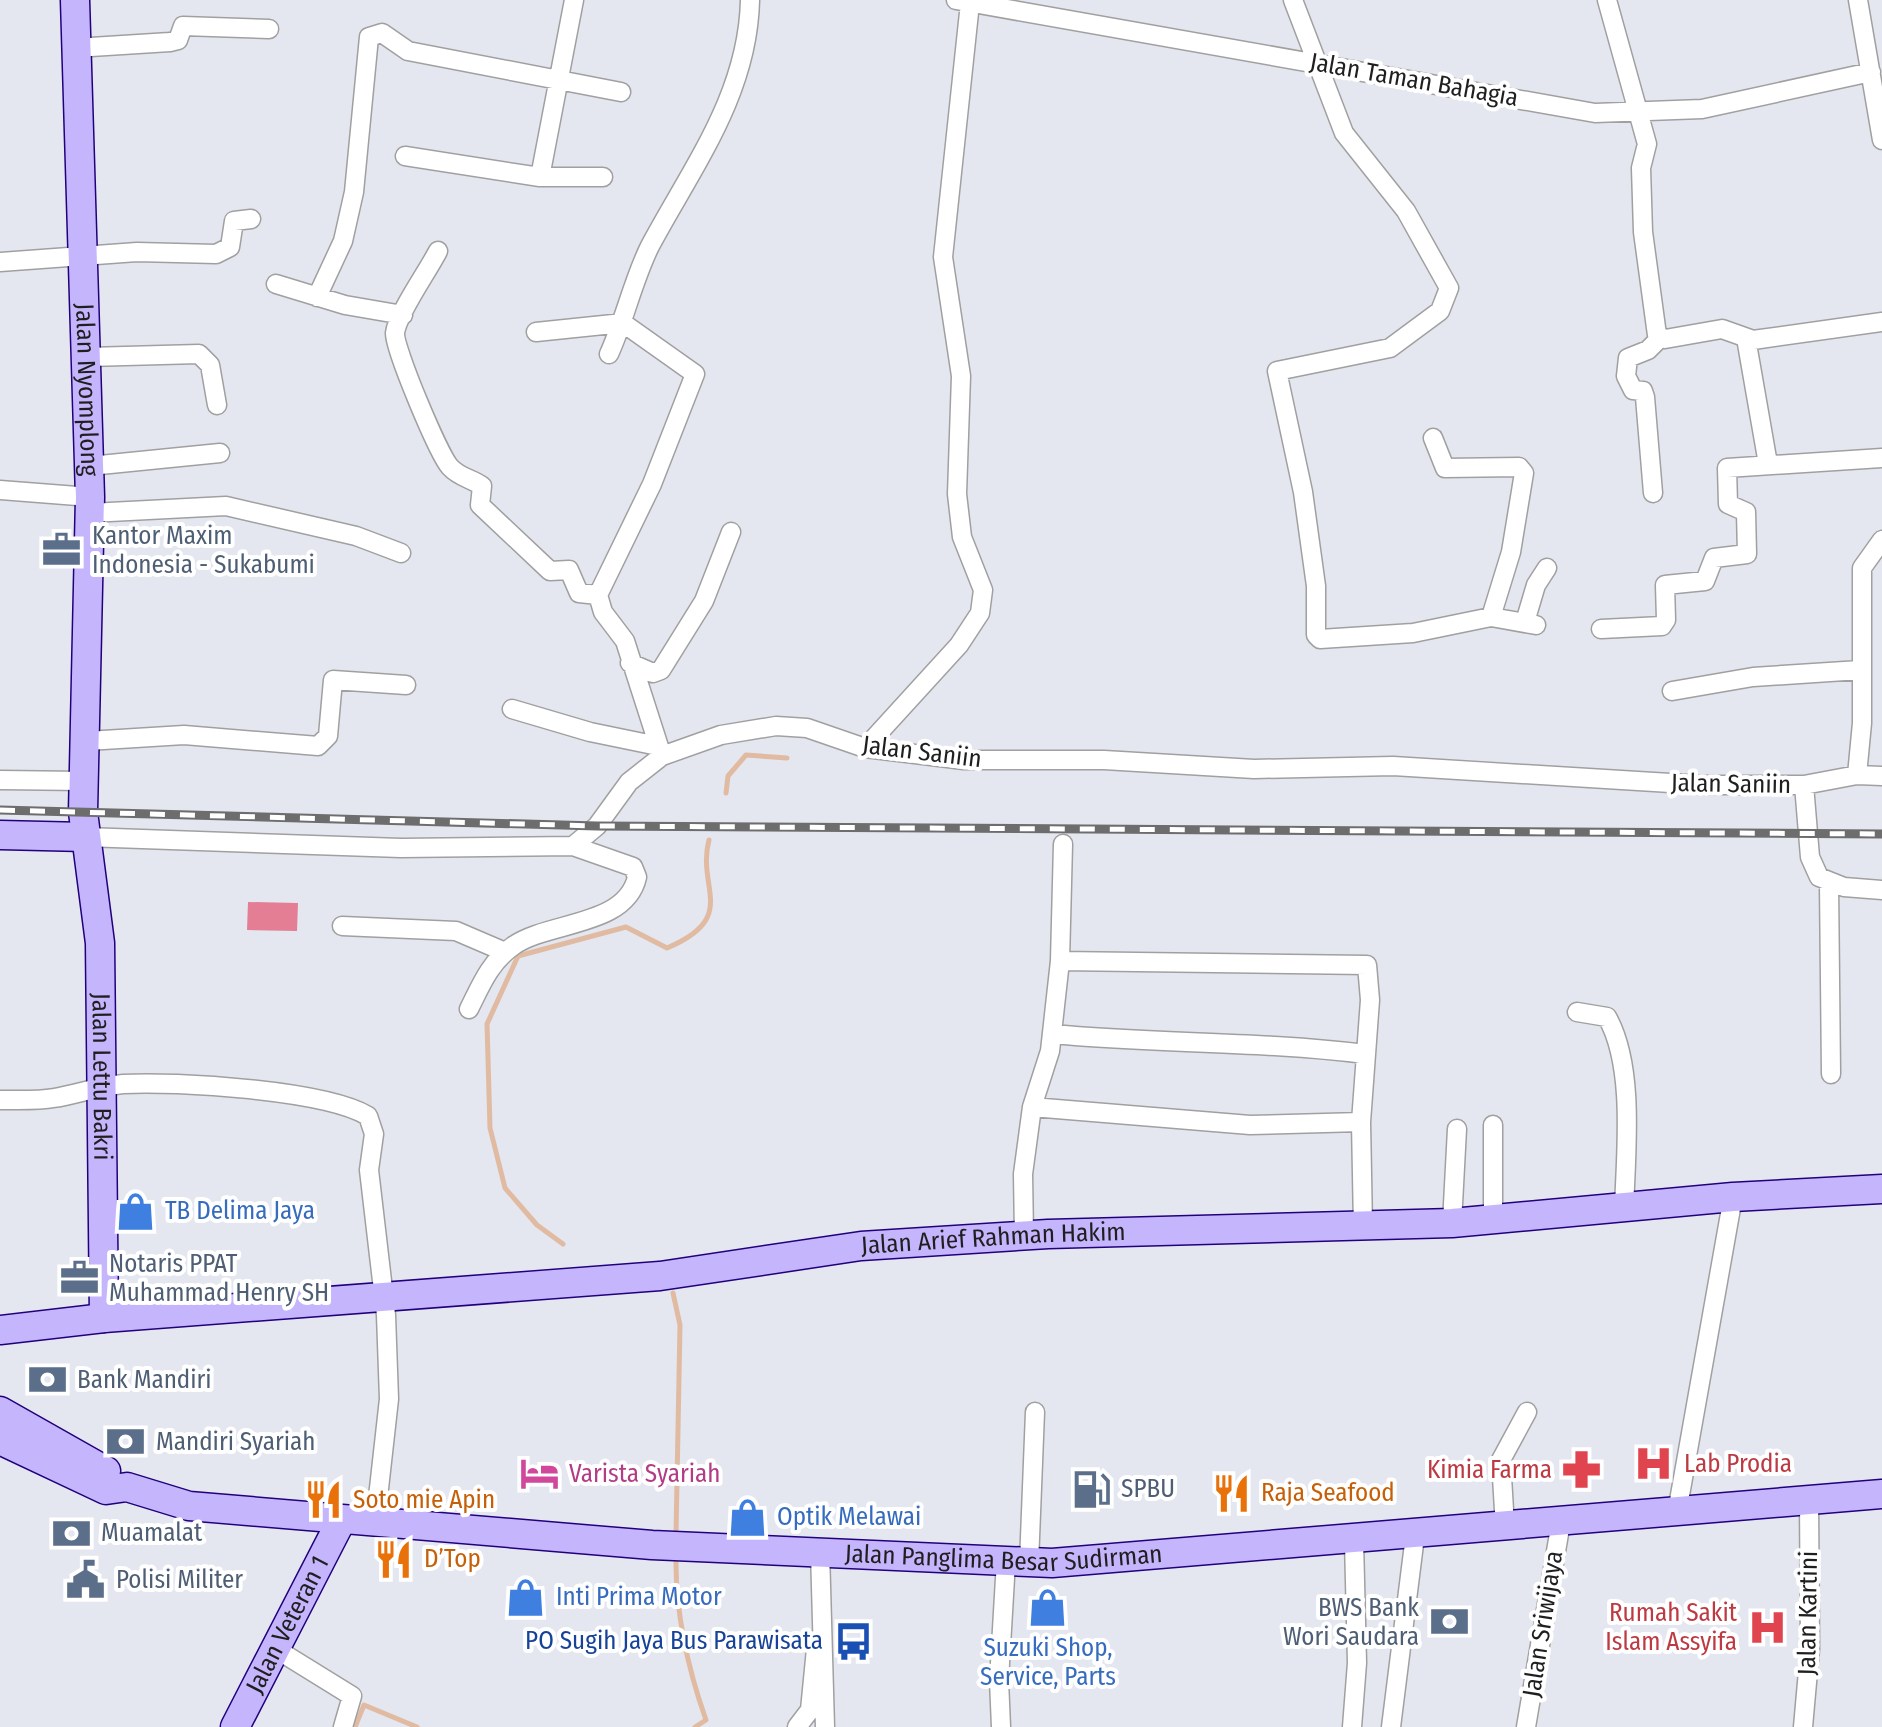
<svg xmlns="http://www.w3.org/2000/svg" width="1882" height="1727" font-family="'Fira Sans Condensed',sans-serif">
<rect width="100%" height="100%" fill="#e4e7f0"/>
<path fill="#e47e95" d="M248 902 298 903 297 931 247 930Z"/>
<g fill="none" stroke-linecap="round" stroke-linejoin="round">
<path stroke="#e1baa2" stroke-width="5" d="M726 793 728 776 746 755 787 758
M563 1244 537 1225 505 1188 490 1128 487 1024 518 956 626 927 667 948C740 917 696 888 709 840
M673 1293 680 1325 676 1534
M676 1555C675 1613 687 1666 706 1720L695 1727
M355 1727 364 1705 417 1727"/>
<defs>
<path id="street" d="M956 0 1595 113 1702 109 1871 72
M1293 0 1344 133 1406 211 1449 288 1440 311 1390 348 1277 371 1303 492 1316 586V635L1320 639 1413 633 1491 617 1536 625
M1607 0 1647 144 1641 168 1643 232 1657 335 1665 339 1722 329 1753 340 1882 322
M1858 0 1882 140
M75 48 170 42 178 40 183 26 269 29
M405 156 540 177 574 0
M540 177H603
M438 251C428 271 397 314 395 333 394 348 438 453 450 467 460 478 471 478 482 486L480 505 550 571 569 570 579 593 598 595 603 612 625 641 662 756
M0 262 137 252 216 254 230 247 234 221 251 219
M276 284 345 305 403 315
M317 297 343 241 354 192 369 37 382 33 408 51 621 92
M536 332 623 323 695 374 652 484 598 595
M1746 338 1768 464
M609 354C625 319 633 280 650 246 693 166 748 94 750 0
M88 357 199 354 210 365 217 405
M1433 438 1445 468 1519 467 1524 473 1511 552 1491 617
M90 466 220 453
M0 490 90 497
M1653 493 1645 397 1643 391 1633 390 1626 376 1628 358 1648 350 1660 338
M90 513 226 506 356 536 401 553
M1525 622 1536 585 1547 568
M1601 629 1662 626 1666 620 1665 585 1705 581 1714 558 1747 554 1746 512 1728 504 1727 468 1882 458
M630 663 653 673 661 670 704 601 731 532
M1672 691 1753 677 1860 670
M512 709 590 732 658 746
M87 741 184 735 318 746 328 736 333 680 406 685
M865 748 959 645 980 613 983 590 962 537 957 494 961 376 943 257 970 3
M1857 775 1882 776
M0 780 83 781
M1804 785 1810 857 1819 877 1844 887 1882 890
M85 837 401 848 573 846 597 826 629 782 662 756 721 735 776 726 807 728 865 748 964 760H1104L1254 769 1393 766 1703 785H1804L1857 775 1862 723V568L1882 540
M1829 884 1831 1074
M342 926 456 931 505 952
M1060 961 1367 965 1370 1000 1361 1122 1363 1227
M469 1009C481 985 490 962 513 946 548 921 626 927 637 877L633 867 573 846
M1577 1012 1607 1017C1635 1066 1626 1152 1624 1208
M1052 1034C1157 1044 1261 1041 1365 1054
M0 1100C18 1100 37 1101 54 1098 78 1094 99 1086 123 1084 176 1081 325 1090 368 1116L374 1134 369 1170 386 1315 389 1399 375 1524
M1032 1107 1250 1125 1361 1122
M1493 1219V1125
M1452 1223 1457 1129
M1024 1236 1023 1174 1032 1107 1050 1051 1060 961 1063 844
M1677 1512 1733 1197
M1505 1527 1501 1460 1527 1412
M820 1551 825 1727
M1029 1563 1035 1412
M276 1649 352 1696 343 1727
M797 1727 810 1710 816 1649
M1001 1727 999 1680 1006 1561
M1352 1727 1357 1663 1354 1541
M1391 1727 1415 1536
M1526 1727 1561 1522
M1803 1727 1810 1649 1809 1498"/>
<g id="secondary">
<path id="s1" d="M75 0 90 497 83 812 100 943 104 1318"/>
<path d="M0 835 85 837"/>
<path id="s2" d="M0 1330 104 1318 660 1276 861 1246 1048 1234 1452 1223 1733 1197 1882 1189"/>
<path d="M0 1411 106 1471"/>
<path id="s3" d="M0 1440 106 1490 127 1487 189 1506 652 1545 1052 1563 1882 1494"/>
<path id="s4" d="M235 1727 341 1521"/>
</g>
</defs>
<use href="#street" stroke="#a0a0a0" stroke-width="21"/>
<use href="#secondary" stroke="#21007c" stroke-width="31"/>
<use href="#street" stroke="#fff" stroke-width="18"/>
<use href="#secondary" stroke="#c5b5fd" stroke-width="28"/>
<defs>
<path id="rail" d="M0 810 597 826 1882 834"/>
</defs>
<use href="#rail" stroke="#6d6d6d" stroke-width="9"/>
<use href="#rail" stroke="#fff" stroke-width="5" stroke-dasharray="15" stroke-linecap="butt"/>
</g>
<defs>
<symbol id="office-bare" viewBox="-9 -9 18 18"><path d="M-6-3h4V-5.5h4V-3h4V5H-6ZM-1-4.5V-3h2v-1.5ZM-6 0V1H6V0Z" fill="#5c6f8a" stroke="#fff" stroke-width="2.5" paint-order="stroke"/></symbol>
<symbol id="shop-bare" viewBox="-9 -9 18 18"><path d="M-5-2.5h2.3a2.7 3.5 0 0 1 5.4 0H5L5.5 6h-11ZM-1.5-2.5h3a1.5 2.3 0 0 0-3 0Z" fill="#3f7fe0" stroke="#fff" stroke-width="2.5" paint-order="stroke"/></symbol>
<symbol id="bank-bare" viewBox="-9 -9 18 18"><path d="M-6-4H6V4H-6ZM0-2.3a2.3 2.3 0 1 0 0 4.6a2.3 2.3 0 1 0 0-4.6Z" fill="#5c6f8a" stroke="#fff" stroke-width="2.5" paint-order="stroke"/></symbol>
<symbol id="hospital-bare" viewBox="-9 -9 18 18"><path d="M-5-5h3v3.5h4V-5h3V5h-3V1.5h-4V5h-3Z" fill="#e0444e" stroke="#fff" stroke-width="2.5" paint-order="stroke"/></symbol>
<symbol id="pharmacy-bare" viewBox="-9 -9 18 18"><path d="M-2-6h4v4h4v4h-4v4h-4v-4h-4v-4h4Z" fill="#e0444e" stroke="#fff" stroke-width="2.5" paint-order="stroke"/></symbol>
<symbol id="hotel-bare" viewBox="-9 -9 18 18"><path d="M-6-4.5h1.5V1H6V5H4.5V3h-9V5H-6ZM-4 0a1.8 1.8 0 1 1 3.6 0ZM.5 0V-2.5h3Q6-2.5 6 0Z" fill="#d1479c" stroke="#fff" stroke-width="2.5" paint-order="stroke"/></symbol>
<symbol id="fuel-bare" viewBox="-9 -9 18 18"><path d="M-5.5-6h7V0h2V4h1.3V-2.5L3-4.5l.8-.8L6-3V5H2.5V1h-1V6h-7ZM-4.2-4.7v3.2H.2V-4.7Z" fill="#5c6f8a" stroke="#fff" stroke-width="2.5" paint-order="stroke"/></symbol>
<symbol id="restaurant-bare" viewBox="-9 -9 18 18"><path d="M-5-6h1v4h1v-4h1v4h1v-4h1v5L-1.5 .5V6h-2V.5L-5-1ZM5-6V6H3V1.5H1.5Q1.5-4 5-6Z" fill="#e8710a" stroke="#fff" stroke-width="2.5" paint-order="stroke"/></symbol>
<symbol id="civic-bare" viewBox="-9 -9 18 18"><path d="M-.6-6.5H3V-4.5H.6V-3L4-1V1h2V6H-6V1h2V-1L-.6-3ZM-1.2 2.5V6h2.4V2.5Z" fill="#5c6f8a" stroke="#fff" stroke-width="2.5" paint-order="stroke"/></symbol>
<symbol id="bus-bare" viewBox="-9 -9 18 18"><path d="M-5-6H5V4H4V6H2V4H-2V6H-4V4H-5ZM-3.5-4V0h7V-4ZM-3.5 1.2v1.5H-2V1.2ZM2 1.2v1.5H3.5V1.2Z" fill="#1a4fb4" stroke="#fff" stroke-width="2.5" paint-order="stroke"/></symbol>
</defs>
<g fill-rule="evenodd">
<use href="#office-bare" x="34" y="522" width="55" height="55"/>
<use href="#shop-bare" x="108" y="1184" width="55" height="55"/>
<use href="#office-bare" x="52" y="1250" width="55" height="55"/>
<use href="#bank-bare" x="20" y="1352" width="55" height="55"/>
<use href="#bank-bare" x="98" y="1414" width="55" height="55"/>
<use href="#hospital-bare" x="1626" y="1436" width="55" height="55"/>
<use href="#pharmacy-bare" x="1554" y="1442" width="55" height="55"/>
<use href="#hotel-bare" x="512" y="1446" width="55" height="55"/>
<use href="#fuel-bare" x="1064" y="1462" width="55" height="55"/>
<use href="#restaurant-bare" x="1204" y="1466" width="55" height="55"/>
<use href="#restaurant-bare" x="296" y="1472" width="55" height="55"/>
<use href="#shop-bare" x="720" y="1490" width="55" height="55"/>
<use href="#bank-bare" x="44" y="1506" width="55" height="55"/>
<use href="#restaurant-bare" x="366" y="1532" width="55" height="55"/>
<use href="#civic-bare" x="58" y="1552" width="55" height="55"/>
<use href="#shop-bare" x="498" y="1570" width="55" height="55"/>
<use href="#shop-bare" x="1020" y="1580" width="55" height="55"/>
<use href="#bank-bare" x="1422" y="1594" width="55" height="55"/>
<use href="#hospital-bare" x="1740" y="1600" width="55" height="55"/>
<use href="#bus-bare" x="826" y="1614" width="55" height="55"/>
</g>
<g text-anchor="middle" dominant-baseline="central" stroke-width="8" stroke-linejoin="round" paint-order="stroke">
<g font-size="25" fill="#1f1f1f" stroke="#fff">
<text transform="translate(1414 80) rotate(10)">Jalan Taman Bahagia</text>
<text stroke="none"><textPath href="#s1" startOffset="390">Jalan Nyomplong</textPath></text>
<text transform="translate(922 752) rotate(7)">Jalan Saniin</text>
<text transform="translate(1731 784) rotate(1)">Jalan Saniin</text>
<text stroke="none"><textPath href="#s1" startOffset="1078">Jalan Lettu Bakri</textPath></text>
<text stroke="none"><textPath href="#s2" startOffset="998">Jalan Arief Rahman Hakim</textPath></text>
<text stroke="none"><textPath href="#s3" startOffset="1020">Jalan Panglima Besar Sudirman</textPath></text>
<text transform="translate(1808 1613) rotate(-89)">Jalan Kartini</text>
<text stroke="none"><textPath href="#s4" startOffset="115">Jalan Veteran 1</textPath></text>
<text transform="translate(1543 1624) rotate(-81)">Jalan Sriwijaya</text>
</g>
<g font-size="25" fill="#4e5e75" stroke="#fff" text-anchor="start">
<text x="92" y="536">Kantor Maxim<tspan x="92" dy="29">Indonesia - Sukabumi</tspan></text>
<text x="109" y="1264">Notaris PPAT<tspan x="109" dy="29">Muhammad Henry SH</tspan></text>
<text x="77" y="1380">Bank Mandiri</text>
<text x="156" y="1442">Mandiri Syariah</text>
<text x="1121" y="1489">SPBU</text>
<text x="101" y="1533">Muamalat</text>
<text x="116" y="1580">Polisi Militer</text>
<text x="1419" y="1608" text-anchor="end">BWS Bank<tspan x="1419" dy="29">Wori Saudara</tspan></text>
</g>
<g font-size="25" fill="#366cbe" stroke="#fff" text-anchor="start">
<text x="165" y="1211">TB Delima Jaya</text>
<text x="777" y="1517">Optik Melawai</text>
<text x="556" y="1597">Inti Prima Motor</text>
<text x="1048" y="1648" text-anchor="middle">Suzuki Shop,<tspan x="1048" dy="29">Service, Parts</tspan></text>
</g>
<g font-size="25" fill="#be3a42" stroke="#fff" text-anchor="end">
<text x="1684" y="1464" text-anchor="start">Lab Prodia</text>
<text x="1552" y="1470">Kimia Farma</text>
<text x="1737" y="1613">Rumah Sakit<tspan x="1737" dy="29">Islam Assyifa</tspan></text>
</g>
<g font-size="25" fill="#b23c85" stroke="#fff" text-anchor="start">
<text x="569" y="1474">Varista Syariah</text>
</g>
<g font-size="25" fill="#c56008" stroke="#fff" text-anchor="start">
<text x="1261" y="1493">Raja Seafood</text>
<text x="353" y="1500">Soto mie Apin</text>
<text x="424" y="1559">D’Top</text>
</g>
<g font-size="25" fill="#164399" stroke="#fff" text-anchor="end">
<text x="823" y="1641">PO Sugih Jaya Bus Parawisata</text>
</g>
</g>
</svg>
